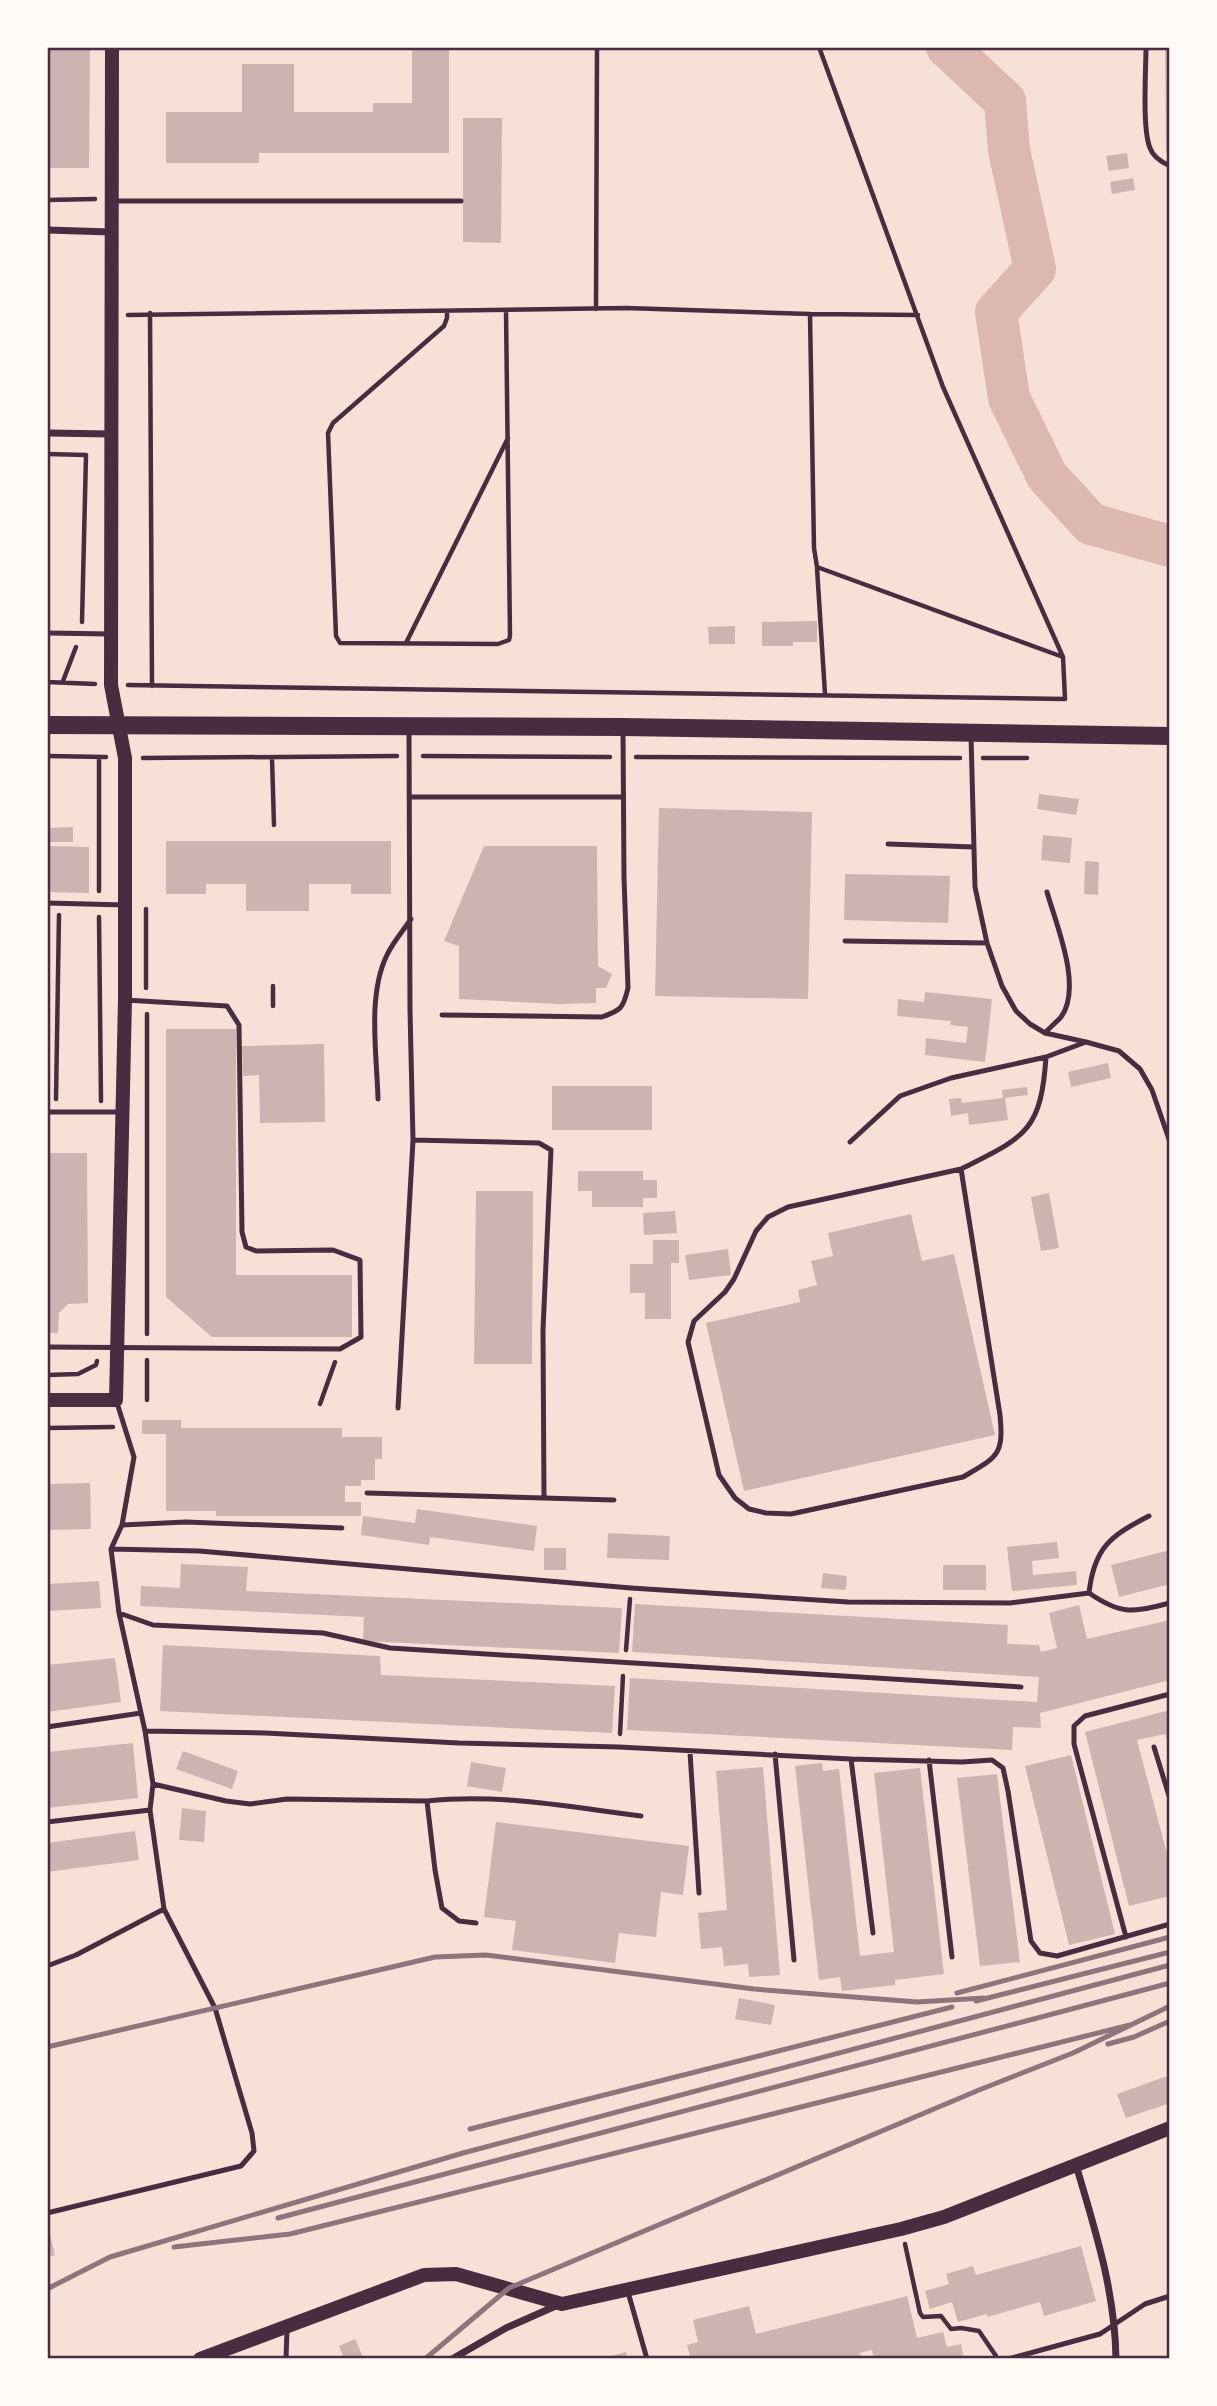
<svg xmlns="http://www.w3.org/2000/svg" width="1217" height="2406" font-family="'IBM Plex Sans',sans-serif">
<rect width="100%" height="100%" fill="#f7e1d7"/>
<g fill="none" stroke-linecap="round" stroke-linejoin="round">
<path stroke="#dcb8b0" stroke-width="42" d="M947 47 1005 101 1009 150 1035 269 996 312 1009 398 1047 476 1091 524 1170 546"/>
</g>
<path fill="#ccb4b1" d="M47 47H90L89 168H47Z
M412 47H449V153H259V163H166V112H242V64H294V112H373V103H412Z
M1165 47H1170V152H1166Z
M463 118H502L501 243 463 242Z
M1127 153 1129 168 1109 171 1106 156Z
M1133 178 1135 190 1112 194 1110 182Z
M817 621V642H793V646H762V622Z
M735 626V644H709L708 627Z
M1039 794 1079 799 1076 815 1037 809Z
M659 808 812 812 808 999 655 996Z
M73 827V842H47V828Z
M1043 835 1072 838 1070 863 1041 860Z
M166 841H391V894H351V884H309V911H246V884H206V894H166Z
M47 846 89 847V893L47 892Z
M484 846H597L598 966 612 974 606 988H596V1003L558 1004 459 999V946L444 941Z
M1085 861 1099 862 1098 895 1084 894Z
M845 874 950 876 948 923 844 920Z
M925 992 992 999 985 1062 925 1055 926 1038 966 1043 968 1027 950 1025 951 1021 897 1016 898 999 924 1002Z
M166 1029H236V1275H352V1337H212L166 1297Z
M324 1044 325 1122 260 1123 259 1075 243 1076 242 1046Z
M1108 1063 1111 1078 1071 1087 1068 1072Z
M552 1086H652V1130H552Z
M1027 1087 1028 1095 1005 1098 1008 1120 969 1125 968 1113 951 1116 949 1099 961 1098 962 1103 1003 1098 1002 1090Z
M47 1153H87L88 1303 68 1304 59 1313 58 1333H47Z
M578 1171H643V1180H657V1198H643V1207H592V1191H578Z
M476 1191H533L532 1364H474Z
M1049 1193 1059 1248 1041 1251 1031 1197Z
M675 1211 677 1233 644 1235 643 1213Z
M911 1214 922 1261 954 1254 995 1435 744 1491 706 1323 800 1302 798 1290 817 1285 811 1261 833 1256 828 1233Z
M653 1240H679V1263H671V1319H645V1293H630V1264H653Z
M728 1249 731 1275 689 1280 685 1255Z
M142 1420H181V1428H342V1437H382V1459H375V1480H361V1486H345V1502H361V1516H216V1511H166V1434H142Z
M90 1483 91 1529 47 1530V1484Z
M417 1509 537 1526 534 1551 430 1537 429 1545 361 1535 363 1516 415 1523Z
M608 1533 670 1536 669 1560 607 1558Z
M1057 1542 1059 1558 1032 1561 1033 1575 1076 1571 1077 1585 1012 1591 1007 1547Z
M544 1548H566V1570H544Z
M1170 1550V1584L1119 1597 1111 1565Z
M181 1564 248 1567 246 1591 622 1608 619 1653 363 1641 364 1617 140 1606 141 1586 180 1588Z
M943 1565H986V1590H943Z
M823 1573 847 1576 846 1590 821 1588Z
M99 1581 101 1608 47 1611V1584Z
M635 1604 1008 1625 1007 1644 1039 1645 1041 1652 1057 1648 1049 1613 1079 1605 1087 1639 1170 1620V1680L1040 1713 1041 1728 1013 1727 1012 1750 627 1730 630 1678 1037 1702 1039 1677 632 1652Z
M163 1645 380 1656 381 1675 615 1686 612 1733 160 1711Z
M115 1658 121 1702 47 1712V1665Z
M1170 1710V1747L1165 1734 1137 1740 1170 1865V1896L1129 1906 1085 1732Z
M133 1743 138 1798 47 1808V1752Z
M183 1751 238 1771 232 1789 176 1769Z
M1071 1755 1115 1934 1069 1945 1025 1766Z
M471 1762 506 1768 502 1792 467 1786Z
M822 1763 823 1771 839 1769 860 1956 894 1952 874 1773 920 1768 944 1974 895 1980V1985L842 1991 840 1977 819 1980 795 1766Z
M763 1767 780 1975 749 1977 748 1964 724 1966 722 1947 701 1949 698 1913 727 1910 716 1771Z
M997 1774 1020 1962 980 1966 957 1778Z
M182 1808 206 1811 204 1842 179 1840Z
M496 1822 689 1846 683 1895 661 1892 656 1937 619 1933 615 1963 512 1950 516 1921 484 1917Z
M135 1831 139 1860 47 1872V1843Z
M739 1998 775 2005 771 2025 735 2019Z
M1170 2075V2103L1126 2118 1117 2094Z
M47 2230H49L55 2255 47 2257Z
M1081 2246 1096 2301 1044 2316 1040 2302 987 2317V2314L958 2322 952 2302 930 2309 925 2291 949 2284 946 2274 973 2266 976 2275Z
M907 2296 917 2338 943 2332 947 2347 961 2344 964 2359H874L872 2350 860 2353 862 2359H691L687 2345 698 2342 693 2320 749 2306 756 2334Z
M355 2339 364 2359H344L339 2346Z
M626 2352 627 2359H603V2358Z"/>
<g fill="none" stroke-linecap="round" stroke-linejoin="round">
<path stroke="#4a2c40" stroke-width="4.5" d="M47 200 95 199
M596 309 597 47
M447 311V318L444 326 333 423 328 433 336 636 340 643 498 644 509 640 510 636 506 311
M150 313 152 686
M810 314 814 548 817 567 1063 657
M128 315 626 308 810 314 918 315
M47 454 86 455 82 622
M817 568 825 694
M406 643 508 438
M63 681 76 647
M47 682 95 684
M128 685 1065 699 1063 657 943 387 819 47
M47 756 106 757
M423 756 610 757
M636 757 960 758
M143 758 397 756
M272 758 274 825
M983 758H1027
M99 891V757
M146 909V988
M99 917 101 1101
M273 986V1006
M147 1014V1334
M56 1099 59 915
M47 1375 78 1374 96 1365 97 1361
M147 1400V1360
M320 1404 335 1362
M47 1428 113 1427
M626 1650 630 1599
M620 1734 623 1676
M905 2244 920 2313 923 2317 941 2316 951 2329 961 2328 979 2331 996 2356"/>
<path stroke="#4a2c40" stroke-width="5" d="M1146 47C1146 70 1142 129 1150 148 1153 157 1161 162 1170 166
M112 201H461
M47 633 111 634
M971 736 975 887 987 943 1002 986 1016 1011 1030 1024 1045 1033 1086 1042
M411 797H623
M888 844 974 847
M47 903 125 905
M845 941 987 943
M442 1015 602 1017C621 1010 623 1009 628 988L624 878 623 729
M1045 1033C1050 1027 1057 1022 1061 1017 1083 987 1056 924 1047 892
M378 1099C377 1056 367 995 387 955 393 942 403 931 411 919
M47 1112H121
M413 1140 539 1143 551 1150 543 1330 544 1498
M850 1142 900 1096 951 1078 1046 1057 1086 1042 1119 1051 1140 1069 1152 1090 1170 1142
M961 1169 788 1207 768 1217 756 1231 734 1279 725 1292 694 1321 688 1342 719 1475 735 1498 749 1509 766 1513 791 1514 963 1477C997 1457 1004 1456 1000 1415L961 1169C1024 1137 1041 1133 1046 1057
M47 1347 340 1349 361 1337 360 1260 333 1250 256 1251 246 1247 242 1232 239 1025 227 1006 125 1000
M398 1408 413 1140 410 1010 409 729
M367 1493 614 1500
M122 1525 186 1522 342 1528
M111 1549 199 1551 631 1588 848 1602 1010 1603 1089 1593C1123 1616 1132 1612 1170 1603
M1089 1593C1094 1548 1110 1536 1149 1516
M119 1613 153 1625 323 1633 390 1648 1021 1687
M47 1727 141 1713
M145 1731 265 1733 459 1743 619 1747 851 1759 962 1762 992 1760 1003 1768 1008 1791 1031 1941 1040 1953 1057 1956 1170 1924
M1154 1747 1170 1799
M690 1752 699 1893
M775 1754 794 1960
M851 1759 873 1933
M929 1760 952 1957
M153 1784 226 1801 250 1804 287 1799 427 1801 435 1870 442 1908 459 1921 476 1923
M427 1801C499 1793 569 1807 641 1816
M47 1822 150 1810
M1126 1937 1074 1744V1726L1085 1716 1170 1694
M47 1966 76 1955 164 1909
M47 2213 241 2166 254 2151 252 2133 215 2008 164 1909 150 1810 153 1784 145 1731 119 1613 111 1549 122 1525 134 1457 117 1403
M628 2292 647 2359
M286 2359 287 2329
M1008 2359 1100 2334 1145 2304 1170 2296"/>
<path stroke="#4a2c40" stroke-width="7" d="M47 230 111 232
M47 433 111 434
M1076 2165C1095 2229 1115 2291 1116 2359
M452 2359 506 2328 558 2305"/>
<path stroke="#4a2c40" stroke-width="14" d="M47 1400H116L125 1000V758L111 685 112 47
M200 2359 424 2275 456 2274 562 2304 901 2229 944 2217 1170 2128"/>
<path stroke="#4a2c40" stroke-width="18" d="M47 725 623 727 1170 736"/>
<path stroke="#8f747c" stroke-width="5" d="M957 1993 1170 1937
M976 2001 1170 1952
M1108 2044 1134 2037 1170 2021
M47 2047 435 1957 486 1955 754 1989 917 2002 984 1998
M470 2129 952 2007
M278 2218 1170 1983
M174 2247 290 2234 1130 2025
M47 2289 110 2257 463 2153 1170 1965
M425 2359 509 2288 979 2090 1073 2053 1170 2006"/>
</g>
<rect width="1217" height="2406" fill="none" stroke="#fffaf5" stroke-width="98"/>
<rect x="49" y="49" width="1119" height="2308" fill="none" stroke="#4a2c40" stroke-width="2.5"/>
</svg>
